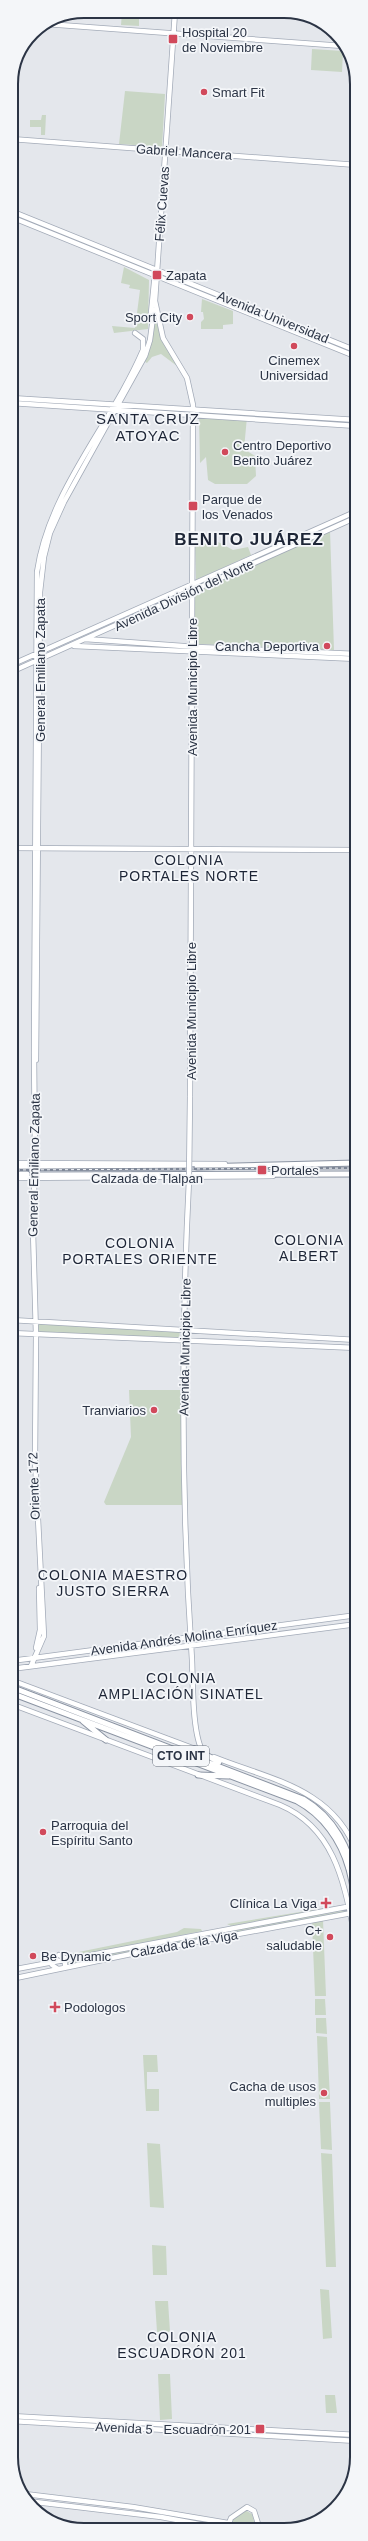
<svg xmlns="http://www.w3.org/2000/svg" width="368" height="2541" font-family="Helvetica,sans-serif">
<rect width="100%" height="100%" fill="#e4e7ec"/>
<path fill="#c9d6c5" d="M122 12H143L142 17H139V26L121 25Z
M312 49 343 51 342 72 311 70Z
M125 91 165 94 162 147 119 144Z
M42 115H46L45 135H41V127H30V120H41Z
M124 267 149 280 148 329 114 333 112 326 135 328 140 290 129 288 130 285 121 283Z
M202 299 233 311V324L223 325V329H201V322L204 319 203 312H201Z
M154 315 162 339 177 366 161 354 152 357 147 363 145 362 151 344Z
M199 416 247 417 244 449 255 456 256 476 247 484H215L208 480 206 457 200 463Z
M330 524 329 527 199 585V583Z
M330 530 334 650 197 644 195 640 194 594Z
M207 536 233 550 248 547 251 555 196 580 195 541Z
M40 1323 180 1330 179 1340 38 1332 37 1326Z
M129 1390H181L182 1505H106L104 1502 131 1437Z
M343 1905 231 1926 227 1924Z
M347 1910V1912L233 1934V1930Z
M323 1920 326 1996H315L312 1923Z
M184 1928 201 1929 202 1931 68 1958 64 1955 177 1932Z
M205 1934 209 1939 68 1966V1960Z
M315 1999H325L326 2015H315Z
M316 2018H326L327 2034 316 2033Z
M317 2036 327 2037 330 2099H319Z
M143 2055H157L158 2072H147V2089H159V2111H146Z
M319 2102H330L332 2150 321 2149Z
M147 2143 160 2144 164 2208 150 2207Z
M321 2153 332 2154 336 2267H326Z
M152 2245 166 2246 167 2275H153Z
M320 2289 329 2290 332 2338 323 2339Z
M155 2301H168L170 2332H157Z
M158 2374H170L172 2419 160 2420Z
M325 2395H335L337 2413H326Z
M245 2510 252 2514 256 2529H230L232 2520Z"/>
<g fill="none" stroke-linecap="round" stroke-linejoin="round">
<defs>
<path id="major" d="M175 12 155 301 163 338 187 378 193 405 190 1097
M46 24 343 46
M11 139 357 165
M11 211 357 351
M11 217 357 357
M151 313 155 273
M356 351 357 343
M11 398 357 420
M11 403 357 426
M85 639 197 647 357 654
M74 646 357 659
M11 665 357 511
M11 672 357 517
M11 848 357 850
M36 1060 40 592 44 557 50 533 64 502 145 356 150 340 154 310
M35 1159 34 1053 37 572C49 490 111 425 143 350V339L135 333
M11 1163 225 1164
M11 1178 273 1176
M189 1180C181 1340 181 1500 192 1660 193 1682 192 1734 203 1752
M11 1320 357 1340
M11 1333 357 1348
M36 1648 40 1630 39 1588
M11 1661 357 1615
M31 1666 44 1636 35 1460 36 1335 33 1231
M11 1669 357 1624
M11 1680 198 1750
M11 1704 280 1805C339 1830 345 1891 357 1946
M214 1757C271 1780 333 1788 357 1853
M59 1955 65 1958V1968
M53 1956 52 1965 58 1969
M11 1970 357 1905
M11 1979 136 1953 357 1912
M11 2416 357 2435
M11 2421 357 2441
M25 2494 133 2507 228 2523
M27 2501 161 2517 226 2529
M228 2526 231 2518 247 2507 254 2511 260 2530"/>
<path id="highway" d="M11 1166 29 1167
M41 1167H185
M197 1167 357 1163
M11 1174H27
M38 1175 357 1174
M11 1687 303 1799C335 1818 349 1848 357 1883
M11 1693 297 1801C323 1815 341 1840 349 1869
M83 1721 106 1740
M195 1749 219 1762
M198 1775 229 1776"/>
</defs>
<use href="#major" stroke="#a3abb8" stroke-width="6"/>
<use href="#highway" stroke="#8b94a3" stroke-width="7"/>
<use href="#major" stroke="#fff" stroke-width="4.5"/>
<use href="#highway" stroke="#fff" stroke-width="5"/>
<defs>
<path id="rail" d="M11 1170 357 1168"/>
</defs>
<use href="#rail" stroke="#7d8696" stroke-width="2.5"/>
<use href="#rail" stroke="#f4f6f9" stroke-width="1" stroke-dasharray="3" stroke-linecap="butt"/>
<defs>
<path id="major-bridge" d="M189 1180 190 1097
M33 1231 35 1159"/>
<path id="highway-bridge" d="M349 1869 357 1904"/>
</defs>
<use href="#major-bridge" stroke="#a3abb8" stroke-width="6" stroke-linecap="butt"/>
<use href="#highway-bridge" stroke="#8b94a3" stroke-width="7" stroke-linecap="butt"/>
<use href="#major-bridge" stroke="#fff" stroke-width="4.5"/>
<use href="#highway-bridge" stroke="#fff" stroke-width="5"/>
</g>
<g fill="#d1495b" stroke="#f4f6f9" stroke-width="1.5">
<rect x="168" y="34" width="10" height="10" rx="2"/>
<circle cx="204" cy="92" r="4"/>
<rect x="152" y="270" width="10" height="10" rx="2"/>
<circle cx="190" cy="317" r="4"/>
<circle cx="294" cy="346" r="4"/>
<circle cx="225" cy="452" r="4"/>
<rect x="188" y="501" width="10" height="10" rx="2"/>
<circle cx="327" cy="646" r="4"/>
<rect x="257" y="1165" width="10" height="10" rx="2"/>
<circle cx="154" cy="1410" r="4"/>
<circle cx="43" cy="1832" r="4"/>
<path d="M324 1897h4v4h4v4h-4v4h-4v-4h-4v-4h4z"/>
<circle cx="330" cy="1937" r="4"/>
<circle cx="33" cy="1956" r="4"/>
<path d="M53 2001h4v4h4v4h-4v4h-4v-4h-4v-4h4z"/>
<circle cx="324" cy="2093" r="4"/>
<rect x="255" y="2424" width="10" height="10" rx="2"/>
</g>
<g text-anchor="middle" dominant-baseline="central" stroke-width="3.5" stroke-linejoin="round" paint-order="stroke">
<rect fill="#f4f6f9" stroke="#676e7b" stroke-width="1" x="153" y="1746" width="56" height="20" rx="3"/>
<g font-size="12" font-weight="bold" fill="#2b3445">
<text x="181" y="1756">CTO INT</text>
</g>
<g font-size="13" fill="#2b3445" stroke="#f4f6f9" text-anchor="start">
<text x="182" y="32">Hospital 20<tspan x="182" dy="15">de Noviembre</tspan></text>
<text x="212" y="92">Smart Fit</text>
<text x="166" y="275">Zapata</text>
<text x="182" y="317" text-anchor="end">Sport City</text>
<text x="294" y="360" text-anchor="middle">Cinemex<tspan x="294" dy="15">Universidad</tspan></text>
<text x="233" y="445">Centro Deportivo<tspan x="233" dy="15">Benito Juárez</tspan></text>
<text x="202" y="499">Parque de<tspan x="202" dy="15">los Venados</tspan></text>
<text x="319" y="646" text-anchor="end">Cancha Deportiva</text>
<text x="271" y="1170">Portales</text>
<text x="146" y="1410" text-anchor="end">Tranviarios</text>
<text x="51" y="1825">Parroquia del<tspan x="51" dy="15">Espíritu Santo</tspan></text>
<text x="317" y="1903" text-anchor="end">Clínica La Viga</text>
<text x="322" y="1930" text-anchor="end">C+<tspan x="322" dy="15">saludable</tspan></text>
<text x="41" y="1956">Be Dynamic</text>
<text x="64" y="2007">Podologos</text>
<text x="316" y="2086" text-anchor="end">Cacha de usos<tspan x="316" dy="15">multiples</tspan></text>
<text x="251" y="2429" text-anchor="end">Escuadrón 201</text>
</g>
<g font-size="13" fill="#2b3445" stroke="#f4f6f9">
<text transform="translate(184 152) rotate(4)">Gabriel Mancera</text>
<text transform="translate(162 204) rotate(-86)">Félix Cuevas</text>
<text transform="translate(273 317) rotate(22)">Avenida Universidad</text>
<text transform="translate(184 595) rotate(-25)">Avenida División del Norte</text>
<text transform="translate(40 670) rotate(-90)">General Emiliano Zapata</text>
<text transform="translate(192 687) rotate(-90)">Avenida Municipio Libre</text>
<text transform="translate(191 1011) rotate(-90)">Avenida Municipio Libre</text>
<text transform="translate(34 1165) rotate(-89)">General Emiliano Zapata</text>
<text x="147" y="1178">Calzada de Tlalpan</text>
<text transform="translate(185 1347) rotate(-89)">Avenida Municipio Libre</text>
<text transform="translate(34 1486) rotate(-92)">Oriente 172</text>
<text transform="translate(184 1638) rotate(-8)">Avenida Andrés Molina Enríquez</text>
<text transform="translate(184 1944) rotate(-10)">Calzada de la Viga</text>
<text transform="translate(124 2428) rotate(3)">Avenida 5</text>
</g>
<g font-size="14" letter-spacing="1" fill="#1d2536" stroke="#f4f6f9">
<text x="189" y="860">COLONIA<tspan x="189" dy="16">PORTALES NORTE</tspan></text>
<text x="309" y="1240">COLONIA<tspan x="309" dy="16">ALBERT</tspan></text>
<text x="140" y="1243">COLONIA<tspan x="140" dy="16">PORTALES ORIENTE</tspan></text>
<text x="113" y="1575">COLONIA MAESTRO<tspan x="113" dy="16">JUSTO SIERRA</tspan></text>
<text x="181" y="1678">COLONIA<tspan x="181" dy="16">AMPLIACIÓN SINATEL</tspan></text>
<text x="182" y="2337">COLONIA<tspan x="182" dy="16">ESCUADRÓN 201</tspan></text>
</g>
<g font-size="15" letter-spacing="1" fill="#1d2536" stroke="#f4f6f9">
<text x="148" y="418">SANTA CRUZ<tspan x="148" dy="17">ATOYAC</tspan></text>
</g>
<g font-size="17" font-weight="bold" letter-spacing="1" fill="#1d2536" stroke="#f4f6f9">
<text x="249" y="539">BENITO JUÁREZ</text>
</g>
</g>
<path d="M0 0H368V2541H0ZM84 18H284A66 66 0 0 1 350 84V2457A66 66 0 0 1 284 2523H84A66 66 0 0 1 18 2457V84A66 66 0 0 1 84 18Z" fill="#f4f6f9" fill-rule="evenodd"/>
<path fill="none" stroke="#2b3445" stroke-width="2" d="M84 18H284A66 66 0 0 1 350 84V2457A66 66 0 0 1 284 2523H84A66 66 0 0 1 18 2457V84A66 66 0 0 1 84 18Z"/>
</svg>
